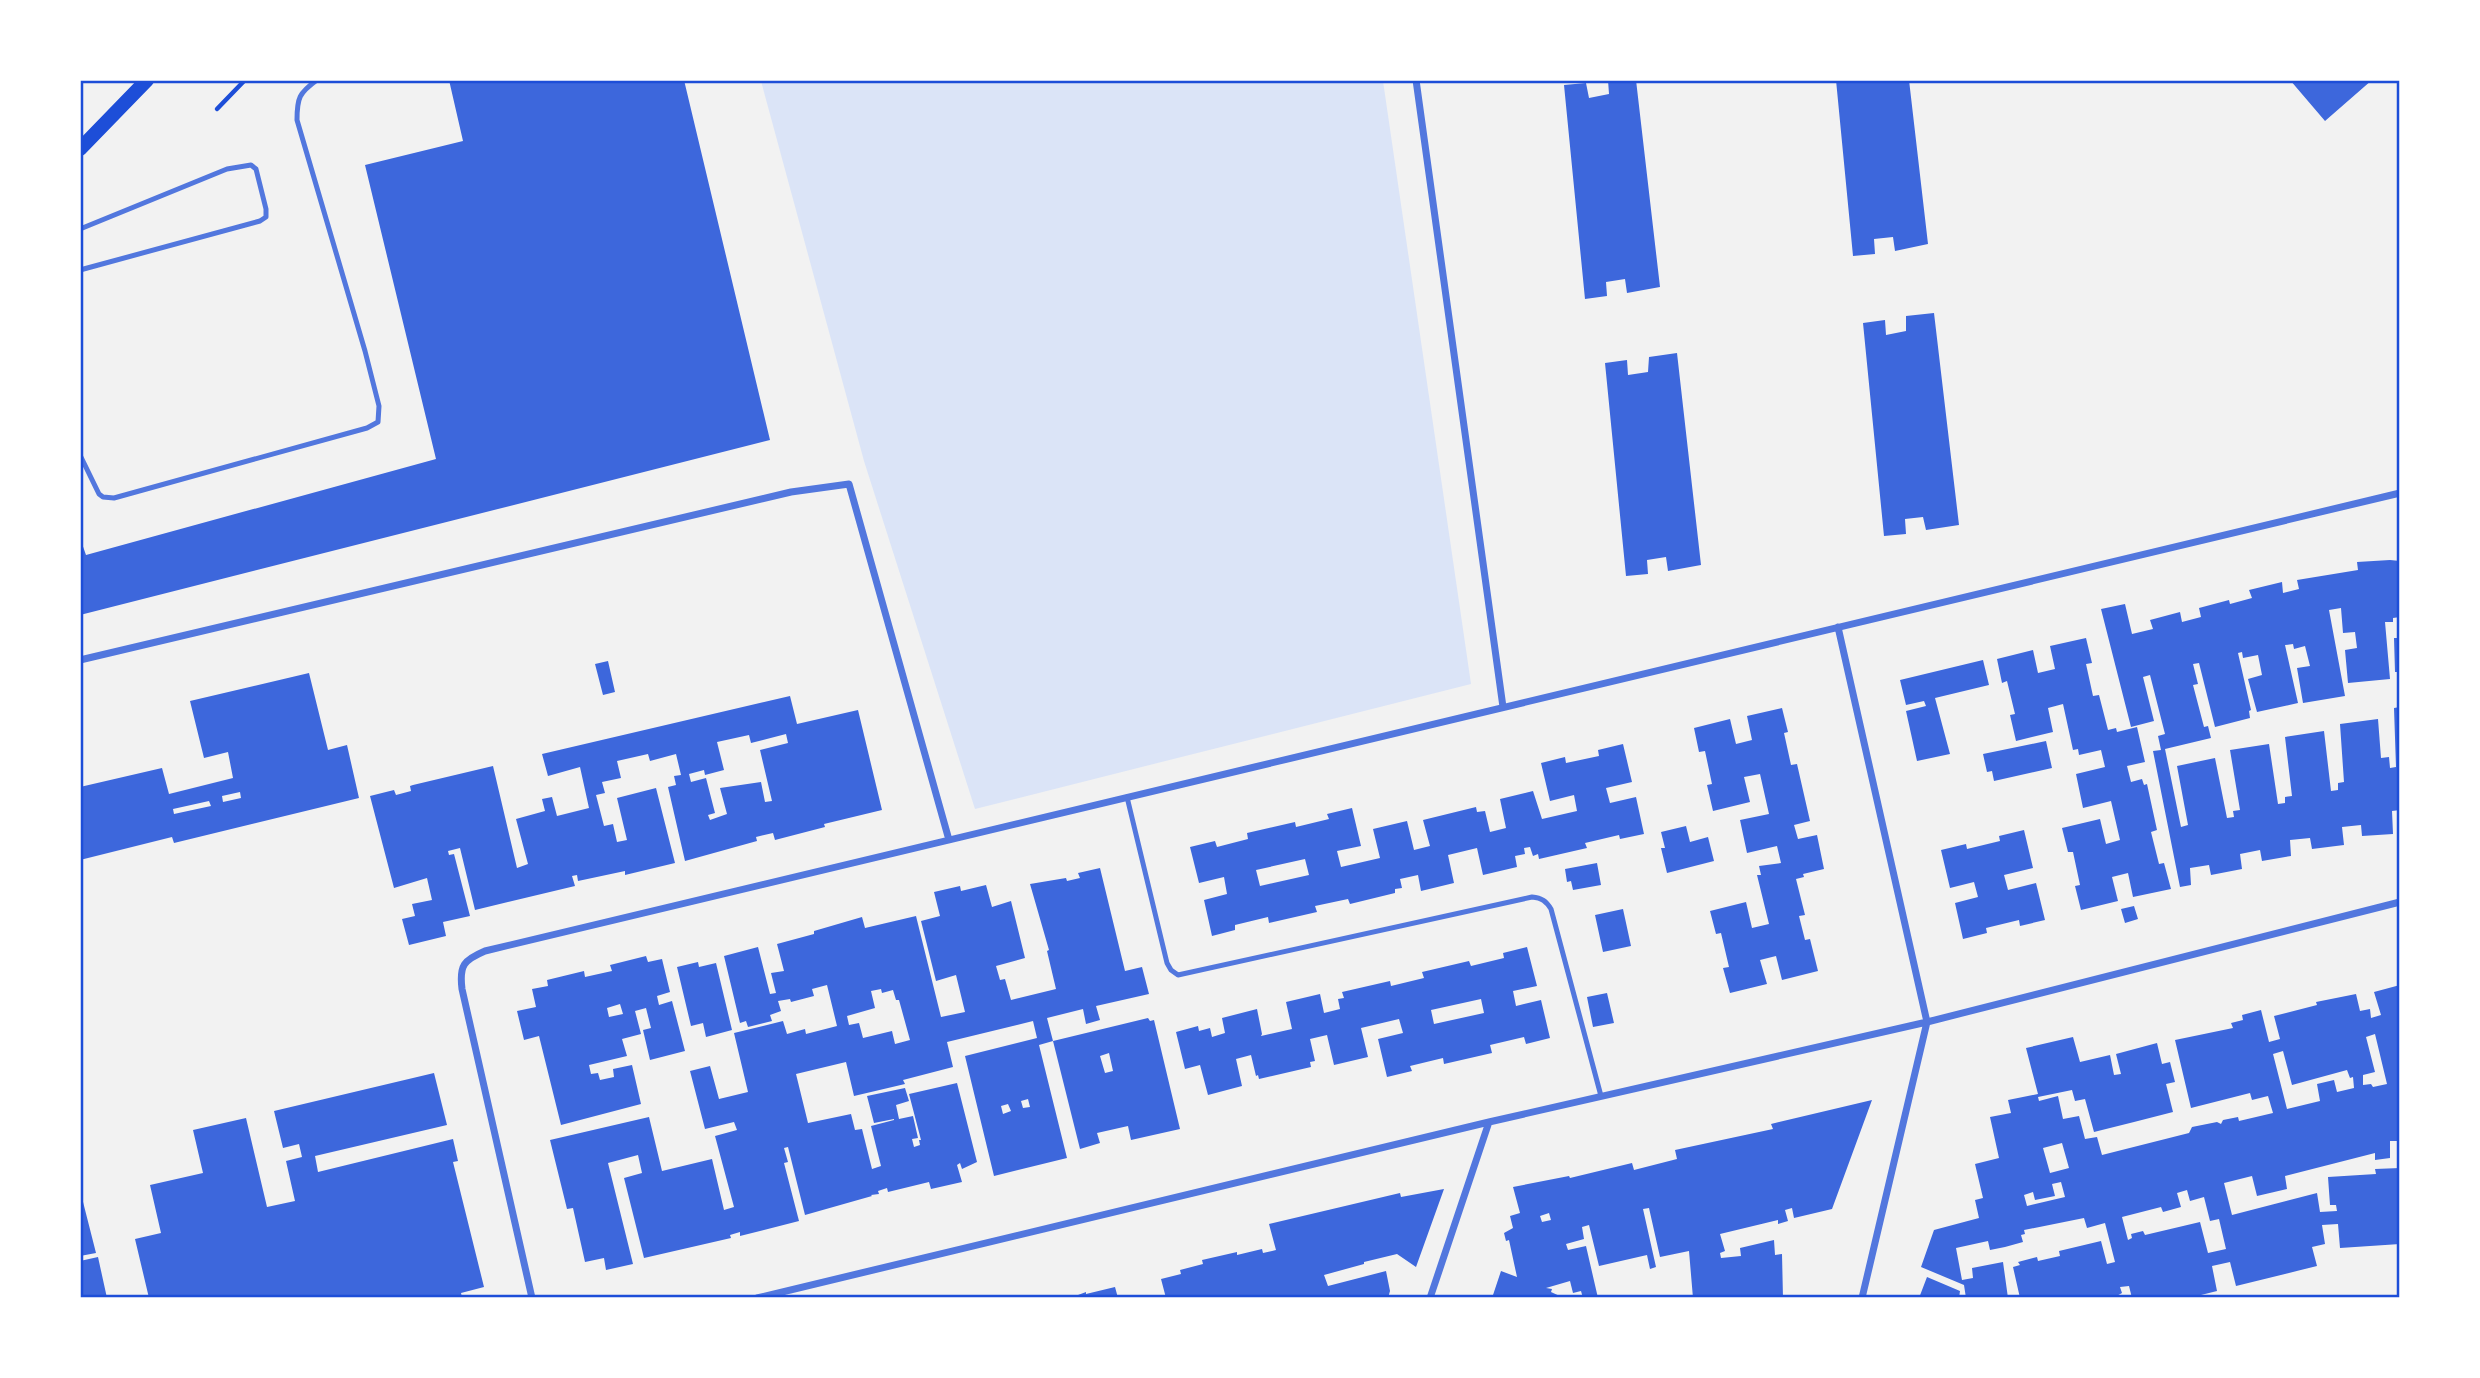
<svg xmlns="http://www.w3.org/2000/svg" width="2480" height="1378" font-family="'Roboto Serif',serif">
<rect width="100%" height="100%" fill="#f2f2f2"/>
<path fill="#dbe4f7" d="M761 81H1383L1471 684 975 809 864 461Z"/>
<path fill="#3d67dc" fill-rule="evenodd" d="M449 80H684L770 440 80 615V538L86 555 436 459 365 165 463 141Z
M1608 80H1636L1660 287 1627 293 1625 279 1606 282 1607 296 1585 299 1564 85 1586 83 1589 98 1609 94Z
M1836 80H1909L1928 244 1895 251 1893 237 1874 239 1875 254 1853 256Z
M2290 80H2372L2325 121Z
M1934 313 1959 525 1926 530 1923 517 1905 519 1906 534 1884 536 1863 323 1885 320 1886 335 1906 331V316Z
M1677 353 1701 565 1668 571 1666 557 1647 560 1648 574 1626 576 1605 363 1627 360 1628 375 1648 372 1649 357Z
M2390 560 2400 561V617L2393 618V622H2385L2390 679 2348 683 2345 650 2357 648 2355 632 2343 633 2341 608 2329 610 2345 696 2303 703 2297 668 2310 666 2305 646 2294 649 2293 644 2285 645 2298 703 2257 712 2248 679 2262 675 2258 655 2243 658 2242 652 2238 653 2251 710 2249 711 2250 718 2215 727 2199 663 2193 664 2198 684 2193 685 2204 727 2208 726 2211 738 2165 749 2181 827 2188 825 2177 766 2215 758 2227 818 2234 817 2233 811 2240 810 2230 750 2269 744 2278 804 2285 803V797L2292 796 2285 737 2324 731 2331 791 2338 790V783L2344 782 2340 724 2378 719 2381 758 2389 757 2390 768 2396 767 2394 708 2400 707V810L2392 811 2393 834 2362 836 2361 825 2342 827 2344 845 2312 849 2310 838 2290 840 2291 856 2262 861 2260 850 2240 854 2242 869 2211 875 2209 865 2190 868 2191 885 2180 887 2153 751 2161 750 2158 736 2165 734 2150 675 2143 677 2154 721 2131 727 2101 609 2125 604 2132 634 2153 629 2150 620 2180 612 2182 622 2201 617 2199 608 2229 600 2230 604 2252 598 2249 590 2282 582 2283 593 2299 589 2297 580 2358 570 2357 562Z
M2086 638 2092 663 2086 664 2093 696 2099 695 2108 730 2116 728 2117 732 2137 727 2145 762 2127 766 2131 782 2142 779 2144 785 2147 784 2157 830 2151 832 2159 864 2164 863 2171 889 2133 897 2128 873 2112 877 2118 901 2081 910 2075 886 2080 885 2073 852H2068L2062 828 2100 819 2106 844 2120 840 2111 801 2083 808 2076 774 2105 767 2101 750 2079 755 2078 749 2073 750 2063 704 2048 708 2053 732 2016 741 2010 715 2015 714 2007 681 2002 683 1997 659 2033 650 2038 673 2055 669 2050 646Z
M2394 638H2400V672H2395Z
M1983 660 1989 685 1935 698 1950 754 1917 761 1906 711 1926 706 1924 701 1906 705 1900 680Z
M608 661 615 692 603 695 595 664Z
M309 673 328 750 347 745 359 798 174 843 172 837 80 860V787L162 768 169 794 233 778 228 752 204 758 190 701ZM240 792 241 798 223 802 222 796ZM209 801 211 806 174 814 173 809Z
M790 696 797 724 858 710 882 810 824 824 825 827 775 840 773 833 756 837 757 841 685 861 668 787 676 785 674 776 681 775 676 754 650 761 648 754 617 761 621 778 602 782 605 793 596 795 604 826 613 824 617 842 627 840 617 798 656 788 675 863 625 875V871L578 881 577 875 572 876 575 886 475 910 460 848 448 851 449 855 454 854 470 916 443 922 446 936 409 945 402 919 415 916 412 904 432 900 427 878 394 888 370 796 394 790 396 795 411 791 410 786 413 785 493 766 517 868 528 864 516 819 545 811 542 799 552 797 557 816 589 808 580 767 548 776 542 754ZM786 734 788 743 760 750 772 801 765 802 761 782 720 788 727 814 710 820 708 815 715 813 706 778 691 782 689 774 704 770 705 775 724 770 717 742 749 735 751 743Z
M1782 708 1788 732 1784 733 1791 765 1797 764 1810 821 1794 825 1798 839 1817 835 1824 869 1803 874 1804 877 1796 879 1805 915 1799 916 1805 940 1810 939 1818 971 1782 980 1776 956 1760 960 1767 984 1730 993 1723 968 1729 967 1721 933 1716 934 1710 911 1746 902 1752 928 1769 924 1757 875H1761L1759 866 1781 863 1777 846 1747 853 1740 820 1769 814 1760 774 1744 777 1750 802 1713 811 1707 785 1712 784 1705 751 1699 752 1694 728 1730 719 1736 744 1752 740 1747 716Z
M2046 741 2052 768 1994 781 1992 771 1987 772 1983 754Z
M1623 744 1632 782 1606 788 1610 803 1636 797 1644 834 1620 839 1619 835 1585 843 1587 848 1539 859 1538 854 1533 856 1530 847 1524 848 1525 854 1515 856 1517 867 1483 875 1477 848 1448 855 1454 883 1421 891 1418 875 1400 879 1402 888 1395 889V893L1350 904 1348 899 1315 906 1317 912 1269 923 1268 917 1235 925V930L1212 936 1204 900 1227 894 1224 877 1199 883 1190 847 1215 841 1217 847 1248 839 1247 833 1295 822 1296 827 1329 819 1327 814 1352 808 1361 846 1337 851 1341 867 1380 858 1373 829 1407 821 1414 850 1430 846 1423 820 1476 807 1477 812 1485 811 1490 832 1506 828 1500 799 1533 791 1542 819 1577 811 1574 795 1550 801 1541 763 1565 757 1566 763 1599 756 1598 750ZM1305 859 1309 875 1260 886 1256 870Z
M1686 826 1690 842 1708 837 1714 861 1667 873 1661 848H1665L1661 832Z
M2024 830 2033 868 2004 875 2008 890 2036 883 2045 920 2020 926 2019 920 1986 928 1987 933 1963 939 1955 903 1978 897 1974 882 1950 888 1941 850 1966 844 1967 849 2000 841 1999 836Z
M1597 863 1601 885 1573 890 1571 881 1567 882 1565 869Z
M1100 868 1125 971 1142 967 1149 994 1096 1006 1100 1020 1086 1024 1083 1009 1047 1018 1053 1041 1148 1018 1150 1021 1154 1020 1180 1129 1131 1140 1128 1126 1097 1133 1100 1143 1080 1149 1053 1041 1039 1045 1067 1158 994 1176 965 1056 1037 1038 1033 1021 947 1042 953 1067 903 1080 905 1084 854 1096 846 1062 796 1074 808 1123 851 1114 855 1130 862 1129 872 1169 881 1166 871 1126 894 1120V1119L874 1123 867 1096 905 1088 909 1101 896 1105 899 1119 913 1116 918 1138 912 1139 914 1147 920 1145 919 1140H921L909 1094 957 1083 977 1162 962 1169 960 1163 957 1165 962 1182 931 1189 929 1182 888 1192 887 1188 878 1191 879 1194 871 1195 872 1196 805 1215 788 1147 784 1148 788 1162 784 1163 799 1221 740 1236V1232L730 1235 731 1238 644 1258 624 1178 642 1173 638 1155 608 1163 633 1264 606 1270 604 1258 585 1262 573 1208 567 1209 550 1140 649 1117 662 1171 712 1159 724 1210 734 1207 715 1136 737 1130 734 1122 705 1129 690 1071 710 1066 719 1099 748 1092 734 1033 783 1021 787 1034 805 1029 806 1034 837 1026 827 985 812 989 814 996 791 1002 790 999 778 1001 781 1011 770 1015 772 1021 748 1027 746 1021 740 1023 724 956 758 947 770 994 776 993 771 973 784 971 777 944 814 934V931L862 917 865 928 916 916 941 1017 965 1012 956 975 936 981 921 921 940 916 934 892 960 886 961 891 986 885 992 907 1011 901 1025 958 996 966 1000 980 1005 979 1011 1000 1056 989 1047 951 1049 950 1030 884 1066 878 1067 881 1080 878 1078 873ZM881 989 882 993 893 990 896 1000H899L910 1040 895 1044 892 1031 863 1038 859 1023 849 1025 847 1016 875 1008 871 991ZM1109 1053 1113 1071 1105 1073 1100 1056ZM1028 1099 1030 1107 1023 1108 1021 1101ZM1008 1104 1011 1111 1003 1114 1001 1106Z
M2134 906 2138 919 2125 923 2121 909Z
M1623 909 1631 946 1603 952 1595 915Z
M1527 947 1537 986 1513 991 1516 1006 1541 1000 1550 1038 1526 1044 1524 1037 1490 1045 1492 1053 1444 1064 1443 1058 1410 1066 1412 1071 1387 1077 1378 1039 1403 1033 1399 1019 1361 1028 1368 1057 1334 1065 1327 1035 1310 1039 1315 1061 1310 1062 1311 1067 1259 1079 1258 1075 1256 1076 1251 1055 1236 1059 1242 1086 1208 1095 1200 1065 1185 1069 1176 1032 1198 1026 1199 1031 1210 1028 1212 1037 1225 1033 1222 1018 1257 1009 1262 1034 1261 1036 1292 1029 1286 1002 1320 994 1324 1013 1340 1009 1338 999 1344 998 1342 992 1390 981 1391 986 1424 978 1422 972 1469 961 1471 966 1504 958 1503 953ZM1481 999 1484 1013 1434 1024 1431 1010Z
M646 956 648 962 662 959 670 992 657 996 659 1005 672 1001 685 1051 650 1060 643 1030 651 1028 646 1008 635 1011 641 1034 622 1039 627 1056 589 1065 591 1074 598 1073 600 1080 614 1077 613 1069 632 1065 641 1104 561 1125 539 1036 524 1040 517 1011 536 1007 532 989 548 986 547 980 584 971 585 977 612 971 610 965ZM620 1004 623 1014 609 1017 607 1008Z
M698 962 699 967 716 963 732 1030 706 1037 703 1023 691 1026 677 967Z
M2400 985V1141H2390V1158L2375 1160V1153L2285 1176 2287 1189 2257 1196 2252 1176 2224 1183 2232 1215 2317 1193 2320 1212 2337 1211 2336 1205H2330L2328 1177 2376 1174 2375 1169 2400 1168V1244L2340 1248 2338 1224 2322 1225 2325 1244 2312 1247 2317 1266 2236 1286 2230 1262 2212 1266 2217 1291 2189 1298H2132L2129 1286 2120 1287 2122 1293 2113 1298H2020L2013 1267 2020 1265 2018 1262 2037 1257 2038 1261 2060 1256 2059 1251 2101 1241 2107 1264 2115 1262 2105 1223 2087 1228 2084 1218 2024 1230 2025 1234 2021 1235 2023 1242 2005 1247 1990 1250 1988 1241 1956 1248 1962 1280 1973 1278 1972 1268 2003 1262 2008 1298H1966L1964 1285 1921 1267 1934 1230 1979 1218 1975 1200 1983 1198 1975 1164 1999 1158 1990 1117 2011 1113 2008 1100 2038 1094 2026 1048 2073 1037 2080 1062 2110 1055 2114 1075 2121 1074 2116 1054 2157 1043 2162 1064 2170 1062 2175 1082 2166 1084 2173 1112 2134 1122 2094 1132 2085 1099 2075 1101 2072 1090 2038 1097 2039 1101 2058 1096 2063 1119 2079 1116 2085 1139 2097 1137 2102 1155 2189 1133 2192 1127 2217 1122 2221 1124 2223 1120 2238 1117 2239 1121 2273 1113 2268 1096 2252 1100 2250 1093 2191 1108 2175 1040 2233 1028 2231 1023 2243 1020 2242 1015 2261 1010 2269 1042 2280 1039 2274 1016 2317 1005 2316 1002 2356 994 2360 1011 2370 1009 2371 1018 2381 1015 2374 992ZM2375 1034 2387 1084 2373 1087 2371 1084 2363 1085V1075L2375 1072 2366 1037ZM2283 1051 2292 1085 2347 1070 2350 1078 2353 1077 2354 1088 2337 1092 2334 1080 2317 1084 2320 1101 2287 1109 2273 1054ZM2062 1143 2069 1168 2050 1173 2043 1148ZM2061 1182 2065 1197 2027 1206 2024 1195 2033 1192 2035 1200 2055 1196 2052 1184ZM2187 1190 2190 1201 2204 1197 2210 1221 2219 1219 2226 1249 2208 1253 2200 1222 2145 1235 2143 1231 2131 1234 2132 1238 2128 1240 2122 1217 2161 1207 2163 1212 2181 1207 2177 1193Z
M1607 993 1614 1023 1593 1027 1587 997Z
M434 1073 447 1125 315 1156 318 1172 453 1139 458 1161 453 1162 484 1287 461 1293 462 1297 458 1298H149L135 1239 161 1233 150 1185 203 1173 193 1130 246 1118 267 1207 295 1201 286 1161 302 1157 299 1144 283 1148 274 1111Z
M1872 1100 1832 1209 1794 1218 1792 1208 1785 1210 1788 1221 1778 1224V1220L1720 1234 1725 1251 1720 1253 1721 1258 1741 1256 1740 1248 1774 1240 1775 1255 1782 1254 1783 1298H1693L1689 1251 1660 1257 1649 1208 1643 1209 1656 1267 1650 1269 1647 1255 1599 1266 1589 1225 1582 1227 1584 1239 1566 1244 1568 1250 1586 1246 1598 1298H1583L1581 1291 1573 1293 1570 1281 1546 1288 1552 1289 1551 1292 1564 1298H1492L1501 1271 1517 1277 1509 1240 1506 1241 1504 1233 1513 1228 1510 1216 1520 1213 1513 1187 1569 1176 1570 1178 1632 1163 1634 1170 1677 1159 1675 1150 1773 1129 1771 1124ZM1549 1213 1551 1220 1542 1222 1540 1216Z
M1444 1189 1416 1267 1397 1254 1364 1262V1264L1324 1275 1328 1286 1386 1271 1390 1291 1388 1298H1166L1161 1279 1181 1274 1180 1270 1203 1264 1202 1260 1237 1252V1255L1262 1249 1263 1253 1276 1250 1269 1224 1400 1193 1401 1197Z
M80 1190 96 1253 80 1256Z
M98 1257 107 1298H80V1261Z
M1927 1277 1960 1291 1959 1298H1919Z
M1115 1287 1118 1298H1070L1086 1292V1294Z"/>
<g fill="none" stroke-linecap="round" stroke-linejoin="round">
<path stroke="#1d4ed8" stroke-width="4.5" d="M217 109 245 80"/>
<path stroke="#5277de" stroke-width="5" d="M80 229 227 169 251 165 256 169 266 209V217L260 221 80 270
M80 455 99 494 103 497 114 498 367 428 378 422 379 406 365 351 297 120C297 98 299 93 317 80
M1127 797 1167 963 1171 970 1178 975 1532 897C1542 898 1546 901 1551 909L1601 1096"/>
<path stroke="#5277de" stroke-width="7" d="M1416 80 1503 707
M1838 627 1927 1022 1862 1298
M80 660 791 492 849 484 949 840
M532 1298 462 989C459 965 464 960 485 951L2400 493
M757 1298 1489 1122 1927 1022 2400 902
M1430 1298 1489 1122"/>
<path stroke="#1d4ed8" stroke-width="14" d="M80 149 147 80"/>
</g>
<rect width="2480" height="1378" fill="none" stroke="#ffffff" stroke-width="164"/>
<rect x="82" y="82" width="2316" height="1214" fill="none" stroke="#1d4ed8" stroke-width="2.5"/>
</svg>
